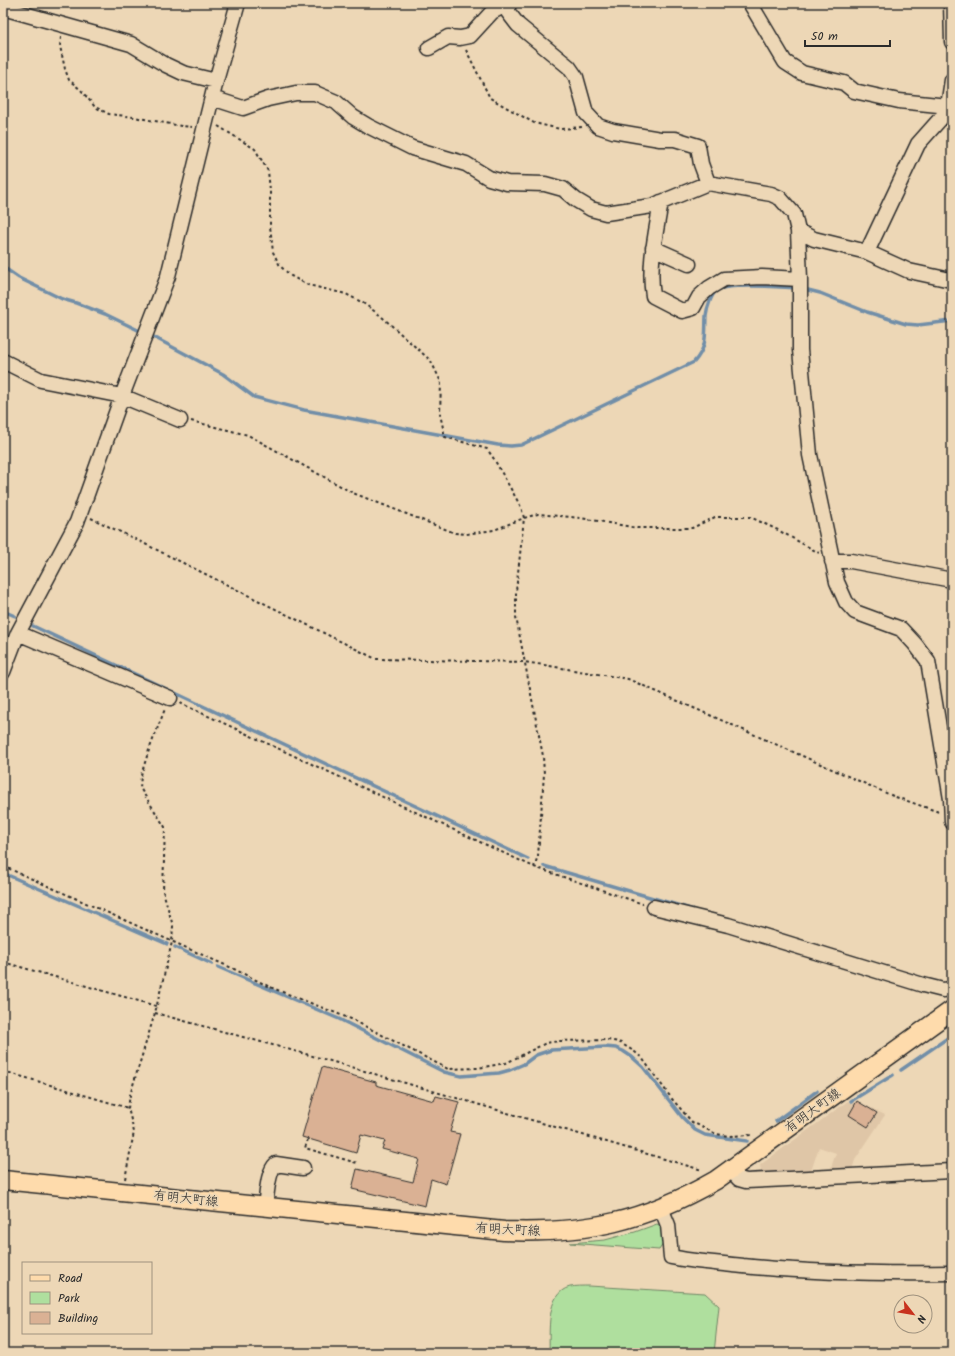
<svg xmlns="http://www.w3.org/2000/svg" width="955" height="1356" font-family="Kalam,'Klee One',sans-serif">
<rect width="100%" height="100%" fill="#edd7b6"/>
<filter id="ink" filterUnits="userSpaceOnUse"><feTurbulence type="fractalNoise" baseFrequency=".025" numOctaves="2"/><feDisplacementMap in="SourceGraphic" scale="8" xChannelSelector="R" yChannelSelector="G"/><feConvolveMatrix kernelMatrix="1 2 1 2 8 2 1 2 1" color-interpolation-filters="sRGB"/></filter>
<g filter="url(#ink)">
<path fill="#dfc6a7" d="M848 1101 850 1103 857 1101 885 1115 855 1160 851 1173H829L836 1153 819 1147 810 1174 762 1176 760 1165Z"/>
<path fill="#afdf9e" stroke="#6d8564" d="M657 1224 661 1226 663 1244 659 1250 570 1243 605 1240 635 1232Z
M589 1286 705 1293 719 1306 714 1353H549C550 1333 545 1293 570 1287 576 1286 583 1286 589 1286Z"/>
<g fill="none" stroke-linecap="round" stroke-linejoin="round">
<path stroke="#718ea8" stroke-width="3.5" d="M3 267 19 278 62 299 76 303 105 314 142 332
M804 289 820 293 867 312 906 324 918 325 952 321
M148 334 223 374 254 397 304 410 498 445 511 446 521 445 694 362C708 346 705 335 706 316 707 308 711 295 717 290 728 283 783 287 797 288
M3 611 15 616
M33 626 528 859
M544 866 694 910
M3 873 167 944
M175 947 212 964
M218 967 339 1019 444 1072 461 1076 499 1073 510 1070 524 1064 536 1055 551 1050 605 1047 616 1048 623 1051 632 1057 643 1067 682 1117 695 1130 705 1135 747 1141
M901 1070 952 1035
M851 1101 893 1075
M776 1121 817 1091"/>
</g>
<path fill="#dab194" stroke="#2b2b2b" d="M322 1067 376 1082V1085L434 1101 436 1096 459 1102 450 1132 460 1134 446 1184 431 1179 425 1206 352 1189 357 1169 413 1182 419 1159 382 1149 385 1141 361 1135 356 1153 302 1137Z
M857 1101 877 1113 868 1127 849 1115Z"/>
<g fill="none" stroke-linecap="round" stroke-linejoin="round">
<defs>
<path id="minor" d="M508 3V12L518 25 569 67 576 77 586 113 598 126 613 131 660 139H675L698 146 701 164 708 183
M750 3 785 62 802 73 844 83 854 91 899 101 948 106
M951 3 952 42
M3 8 131 44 166 65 183 73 216 81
M429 48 448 37 460 38 470 36 492 12 508 4
M212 98 243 108 268 99 296 93H315L336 102 353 117 368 126 412 148 466 164 489 178 507 183 545 184 563 189 576 200 591 209 606 213 652 206 708 183 771 194 780 198 794 214 798 231 800 279V350L810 455 837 582 846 602 855 612 901 629 915 644 928 661 951 799 952 822
M661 202C656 233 648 265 653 296L682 311 693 308 699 297 709 288 724 279 762 277 800 279
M798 231 814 239 867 252 909 271 946 279H952
M653 248 689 264
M867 252 918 144 942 117 948 106 952 80
M3 361 41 380 122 396 180 420
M832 561H851L952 580
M18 633 170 698
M3 672 18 633 77 522 122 396 168 276 216 81 238 3
M654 907 728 925 923 985 943 990 952 989
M731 1170 739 1179 746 1181 952 1171
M265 1207C267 1196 267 1172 276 1164L303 1168
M661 1208 668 1225 671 1257C694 1262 719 1263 743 1266 812 1273 882 1274 952 1273"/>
<path id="major" d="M3 1180 504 1231C587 1234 643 1222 716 1180L952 1010"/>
</defs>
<use href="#minor" stroke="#2b2b2b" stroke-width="17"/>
<use href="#major" stroke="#2b2b2b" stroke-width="21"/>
<path stroke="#2b2b2b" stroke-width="2" stroke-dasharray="3 3" stroke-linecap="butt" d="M61 37 60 46 65 69 69 80 81 90 95 107 109 114 134 117 181 126 192 127
M466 50 490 98 534 123 560 129 583 127
M218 126 255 149 268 171 270 190V226L273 252 280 266 291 276 308 285 346 294 363 303 381 316 431 361 441 382 440 414 445 437 487 449 494 459 521 507 524 518 516 591V617L543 756 544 774 538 856 534 867
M191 421 248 435 353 493 455 533 466 534 494 530 524 518 538 514 581 518 637 528H692L715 517H750L778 530 819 553
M91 518 133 538 376 659 525 662 628 679 893 796 939 812
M180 703 534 867 643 904
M3 866 234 969 270 987 351 1019 448 1069 478 1068 506 1063 546 1043 559 1041 608 1040 619 1042 635 1052 642 1058 672 1099 692 1122 716 1134 728 1136 753 1135
M3 962 156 1006
M155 1013 320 1058 702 1170
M3 1071 128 1108
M308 1139 305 1148 357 1163
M125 1179 134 1132 128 1108 130 1095 155 1013 172 942 173 926 163 891 165 827 140 788 141 775 149 750 165 709"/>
<use href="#minor" stroke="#edd7b6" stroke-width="14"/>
<use href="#major" stroke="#fedbac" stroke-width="18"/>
</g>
</g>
<g text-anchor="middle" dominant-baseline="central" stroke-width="3.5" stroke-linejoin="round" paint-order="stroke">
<g font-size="13" fill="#2b2b2b" stroke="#edd7b6">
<text transform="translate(813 1111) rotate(-36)">有明大町線</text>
<text transform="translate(186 1199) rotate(6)">有明大町線</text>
<text transform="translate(508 1230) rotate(3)">有明大町線</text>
</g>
</g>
<rect width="955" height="1356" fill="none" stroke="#edd7b6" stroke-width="16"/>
<rect x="8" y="8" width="939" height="1340" fill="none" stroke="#2b2b2b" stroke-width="1.5" filter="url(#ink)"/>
<rect x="22" y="1262" width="130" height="72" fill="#edd7b6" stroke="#9f927e"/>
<rect x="30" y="1275" width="20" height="6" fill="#fedbac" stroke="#9f927e"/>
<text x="58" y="1282" font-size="12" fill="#2b2b2b">Road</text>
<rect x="30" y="1292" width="20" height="12" fill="#afdf9e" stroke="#9f927e"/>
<text x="58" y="1302" font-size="12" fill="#2b2b2b">Park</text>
<rect x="30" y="1312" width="20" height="12" fill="#dab194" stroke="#9f927e"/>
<text x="58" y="1322" font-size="12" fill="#2b2b2b">Building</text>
<g transform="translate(913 1314) rotate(121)"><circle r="19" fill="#edd7b6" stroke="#9f927e"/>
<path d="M0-3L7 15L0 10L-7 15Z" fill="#c8321e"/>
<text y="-6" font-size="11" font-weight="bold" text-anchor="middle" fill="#2b2b2b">N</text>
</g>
<path d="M805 40v6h85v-6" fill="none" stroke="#2b2b2b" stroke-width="2"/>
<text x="811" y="40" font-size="12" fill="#2b2b2b" stroke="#edd7b6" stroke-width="3" paint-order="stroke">50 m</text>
</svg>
